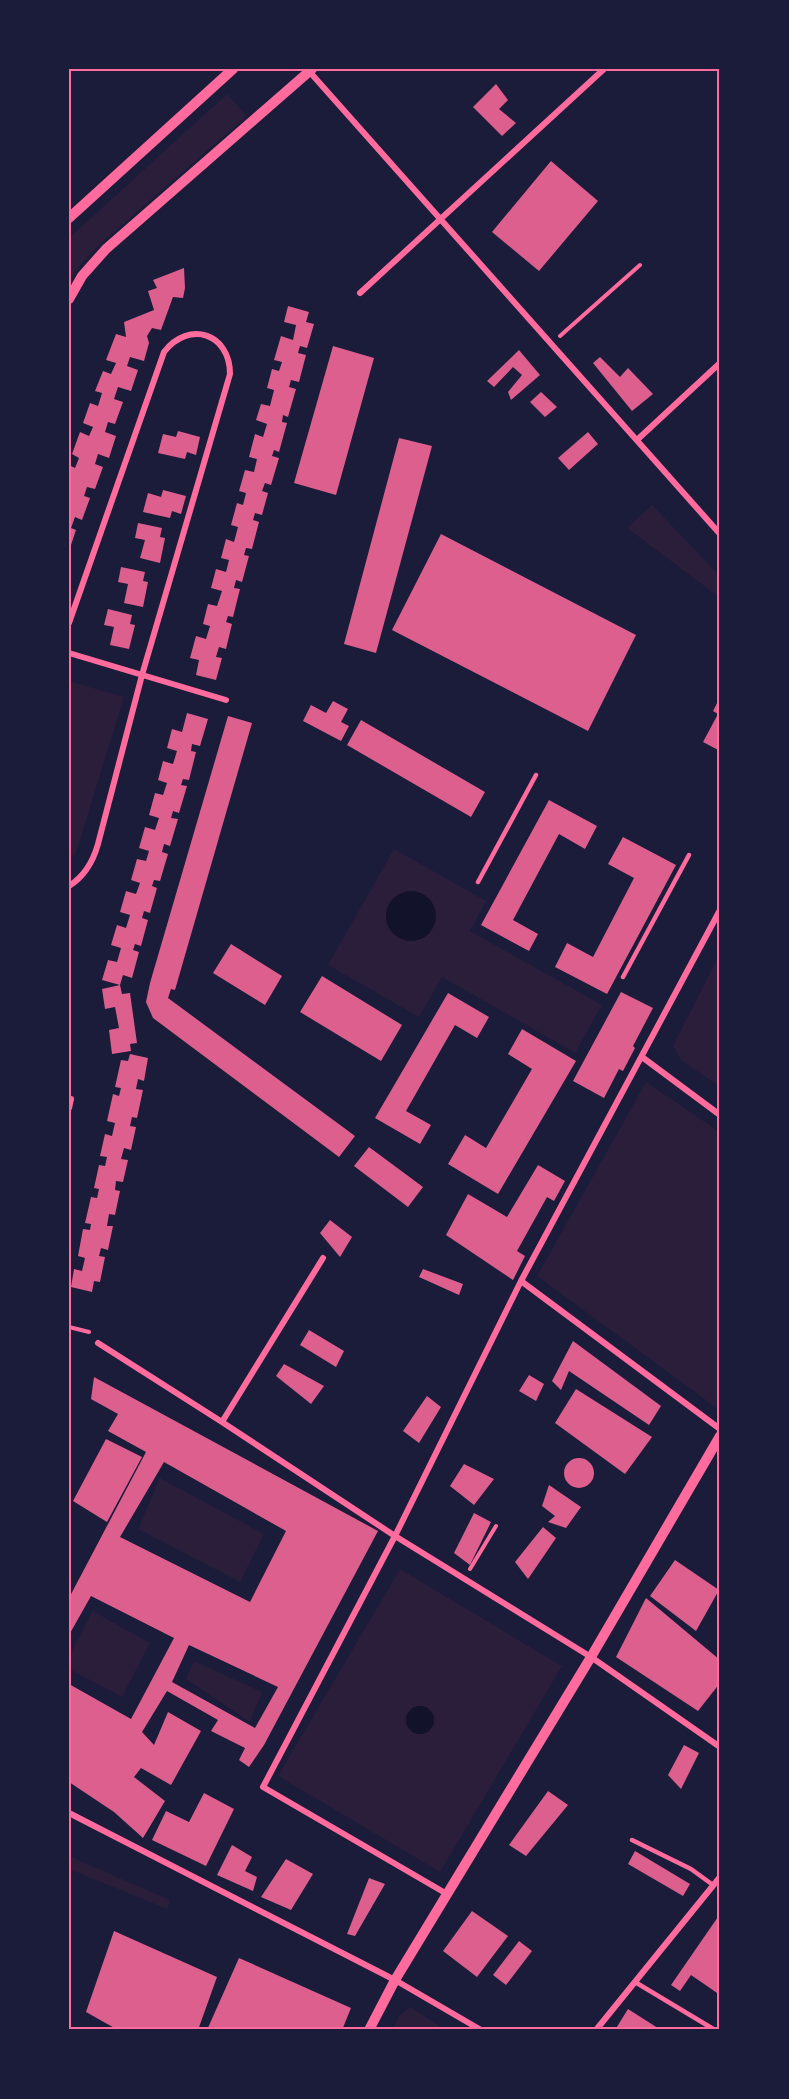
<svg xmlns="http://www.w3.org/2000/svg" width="789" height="2099" font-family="Helvetica,sans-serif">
<rect width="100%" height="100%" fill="#1b1b3a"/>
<path fill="#2a1e3b" d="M227 94 247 116 101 243 81 264 69 282V238Z
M652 505 720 576V598L627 528Z
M69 681 124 697 75 856 69 854Z
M394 849 486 901 470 931 602 1005 575 1053 442 977 419 1017 328 965Z
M720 953V1087L681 1060 673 1046Z
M646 1082 720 1132V1405L718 1409 537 1276Z
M160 1478 264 1534 240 1582 138 1529Z
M400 1569 562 1666 440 1872 278 1776Z
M93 1611 150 1643 122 1697 69 1669V1656Z
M194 1661 262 1692 250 1722 186 1679Z
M69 1856 170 1900 167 1909 69 1869Z
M410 2007 446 2030H393L399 2016Z"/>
<path fill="#12122b" d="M386 916a25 25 0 1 1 50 0a25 25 0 1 1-50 0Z
M406 1720a14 14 0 1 1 28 0a14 14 0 1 1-28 0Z"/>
<path fill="#dd5f8e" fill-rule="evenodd" d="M496 84 508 100 499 109 516 123 502 136 473 107Z
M551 161 598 201 539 271 492 232Z
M184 268 185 288 183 298 173 297 161 330 152 328 147 336 149 343 144 361 130 357 127 366 138 370 131 391 118 387 114 399 123 402 115 424 108 422 105 432 116 436 109 458 98 454 95 464 103 467 95 489 87 487 84 496 90 498 82 520 75 517 71 528 76 530 69 551V465L75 468 79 458 72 454 80 432 89 436 93 427 83 423 90 403 98 406 102 393 95 391 103 371 111 374 116 363 106 360 116 334 126 337 124 322 154 310 148 291 157 288 153 280Z
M288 306 309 312 306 322 314 324 307 348 300 346 298 353 306 355 299 382 291 380 289 387 296 389 288 417 283 415 282 422 287 423 279 452 274 450 272 456 279 458 271 485 265 483 262 491 268 493 262 515 255 513 253 520 259 522 252 549 246 548 244 555 249 556 242 582 236 580 234 588 240 589 233 617 228 616 226 622 232 624 226 649 219 647 216 657 222 658 216 680 196 675 199 660 190 658 196 636 206 639 210 626 203 624 208 604 217 606 222 591 211 588 216 569 226 572 229 560 221 558 226 539 234 542 238 527 231 525 237 503 243 505 246 493 239 491 245 470 254 472 257 459 249 457 255 434 263 437 267 424 256 420 261 404 270 406 274 390 267 388 272 369 279 371 282 362 274 360 281 336 293 340 296 325 284 322Z
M333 346 374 358 336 495 294 483Z
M519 350 540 375 511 400 508 392 522 375 513 367 494 387 487 381Z
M600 357 620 377 628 368 653 394 632 411 593 363Z
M541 392 557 407 545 417 530 402Z
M178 431 200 437 196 455 187 452 185 459 158 453 163 434 176 437Z
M588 432 598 444 569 470 558 458Z
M399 438 432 446 376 653 344 644Z
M163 490 186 496 181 514 172 511 170 518 143 512 148 493 161 497Z
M138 523 162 528 160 537 165 538 160 563 140 558 145 540 135 538Z
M441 534 636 635 588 731 392 630Z
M121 567 145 572 143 581 148 582 143 607 124 603 128 584 118 582Z
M108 609 132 615 130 624 135 625 129 649 110 645 114 627 104 625Z
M720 697V751L703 742 718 714 713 711Z
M333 701 348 709 341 722 349 726 341 741 303 721 311 705 326 713Z
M187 713 208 719 200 746 192 744 191 751 196 752 189 780 183 779 181 785 187 786 179 813 173 811 171 818 178 819 170 846 164 844 162 852 168 854 160 881 154 880 152 886 157 888 150 913 144 911 142 918 148 920 141 946 135 944 133 950 139 952 132 978 123 975 120 985 102 980 108 960 117 962 121 948 111 945 117 925 126 928 130 915 120 912 126 891 136 894 140 883 131 880 137 859 146 861 149 851 139 848 145 827 155 830 159 818 149 815 155 793 163 795 167 783 158 780 163 761 173 764 177 751 167 748 172 729 182 732Z
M228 716 252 723 175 990 171 989 168 998 355 1136 339 1157 153 1018 146 1002 150 983Z
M361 720 485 792 471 817 347 745Z
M549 800 597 826 585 849 559 834 513 920 538 934 529 951 481 925Z
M623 837 676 865 607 994 555 967 567 943 593 957 634 878 608 864Z
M231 944 282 976 265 1005 213 973Z
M322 976 402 1025 381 1061 300 1012Z
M120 985 122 994 130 993 137 1043 130 1044 131 1051 112 1054 109 1030 119 1028 115 1007 105 1009 102 989Z
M621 992 653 1008 633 1046 635 1048 623 1071 619 1069 604 1098 573 1081Z
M448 993 489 1017 477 1038 455 1025 406 1111 431 1125 420 1144 375 1118Z
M522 1029 576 1061 498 1194 448 1164 465 1135 486 1148 532 1069 508 1054Z
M130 1054 148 1058 144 1081 138 1079 136 1089 143 1090 137 1118 132 1117 130 1126 136 1127 131 1150 124 1148 121 1159 128 1160 123 1182 116 1181 115 1190 120 1191 115 1215 109 1214 107 1226H113L108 1250 101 1248 99 1256 105 1257 100 1282 94 1281 92 1292 71 1287 74 1269 82 1271 85 1258 78 1256 83 1229 90 1230 91 1224 85 1223 91 1197 97 1198 99 1189 94 1188 99 1165 105 1166 107 1157 100 1156 105 1134 112 1136 115 1123 107 1121 113 1094 119 1096 121 1088 115 1087 121 1060 128 1061Z
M369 1147 423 1187 408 1207 354 1166Z
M538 1165 565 1181 554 1201 547 1197 517 1251 525 1256 513 1280 446 1235 468 1194 507 1217Z
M330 1220 352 1237 340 1257 320 1233Z
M423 1269 463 1284 459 1295 419 1277Z
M309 1330 344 1351 336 1367 300 1345Z
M573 1341 661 1406 649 1425 569 1371 561 1390 552 1381Z
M284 1364 324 1386 311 1404 276 1376Z
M529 1375 544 1384 536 1401 519 1391Z
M94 1377 378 1531 264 1745 249 1767 239 1760 245 1748 211 1731 218 1720 167 1691 142 1732 154 1745 168 1712 201 1731 171 1785 141 1768 134 1777 165 1801 143 1838 114 1812 69 1782V1684L131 1719 174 1638 91 1596 69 1635V1598L146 1452 108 1431 118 1414 91 1399ZM164 1462 286 1531 250 1602 120 1537ZM189 1645 278 1687 255 1728 172 1682Z
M576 1389 652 1437 625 1474 555 1423Z
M427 1396 441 1407 419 1443 403 1431Z
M106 1439 142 1457 107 1522 73 1501Z
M564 1473a15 15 0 1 1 30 0a15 15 0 1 1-30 0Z
M464 1464 494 1479 474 1505 450 1486Z
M549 1485 581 1507 566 1528 548 1522 555 1516 542 1506Z
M474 1513 491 1522 470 1565 454 1553Z
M543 1527 556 1538 528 1579 515 1562Z
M675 1560 719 1590 696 1631 650 1596Z
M646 1598 720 1660V1683L698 1711 616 1657Z
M684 1745 699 1753 681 1789 668 1775Z
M548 1791 568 1805 526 1856 509 1845Z
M204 1793 234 1809 206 1866 152 1840 166 1811 189 1822Z
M232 1845 252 1857 245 1871 257 1877 253 1891 217 1875Z
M635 1851 690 1884 683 1896 628 1864Z
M286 1859 313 1874 291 1910 261 1897Z
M369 1878 385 1884 355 1936 347 1934Z
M472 1911 508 1936 477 1977 443 1951Z
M720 1914V1995L691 1975 680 1991 671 1985Z
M114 1931 217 1977 198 2030H118L86 2012Z
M519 1941 532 1951 506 1985 493 1975Z
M239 1958 351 2008 342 2030H207Z
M628 2009 661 2030H615Z"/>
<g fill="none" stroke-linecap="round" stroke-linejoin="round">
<path stroke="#ff6b9d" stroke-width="4" d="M560 336 640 265
M69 1327 89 1332
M470 1569 496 1526"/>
<path stroke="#ff6b9d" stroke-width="4.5" d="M478 882 536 775
M623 977 689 855
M632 1840 691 1869 713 1885
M635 1982 715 2030"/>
<path stroke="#ff6b9d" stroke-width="6" d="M308 70 720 534
M360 293 604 69
M638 439 720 363
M69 623 164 352C189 320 230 333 230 374L142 675 98 844C93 862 85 876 69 886
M69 653 226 700
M642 1057 720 1115
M69 1099H71L69 1108
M521 1281 720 1429
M98 1343 222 1422 395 1536 591 1657 720 1747
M222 1422 323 1258
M69 1813 395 1980 481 2030
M447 1894 263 1787 395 1536 521 1281 720 910
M596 2030 720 1877"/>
<path stroke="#ff6b9d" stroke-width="10" d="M69 218 233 69
M69 299 82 276 106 249 312 69
M369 2030 395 1980 591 1657 720 1436"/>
</g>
<rect width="789" height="2099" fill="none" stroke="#1b1b3a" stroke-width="141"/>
<rect x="70" y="70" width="648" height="1958" fill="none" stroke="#ff6b9d" stroke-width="2"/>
</svg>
